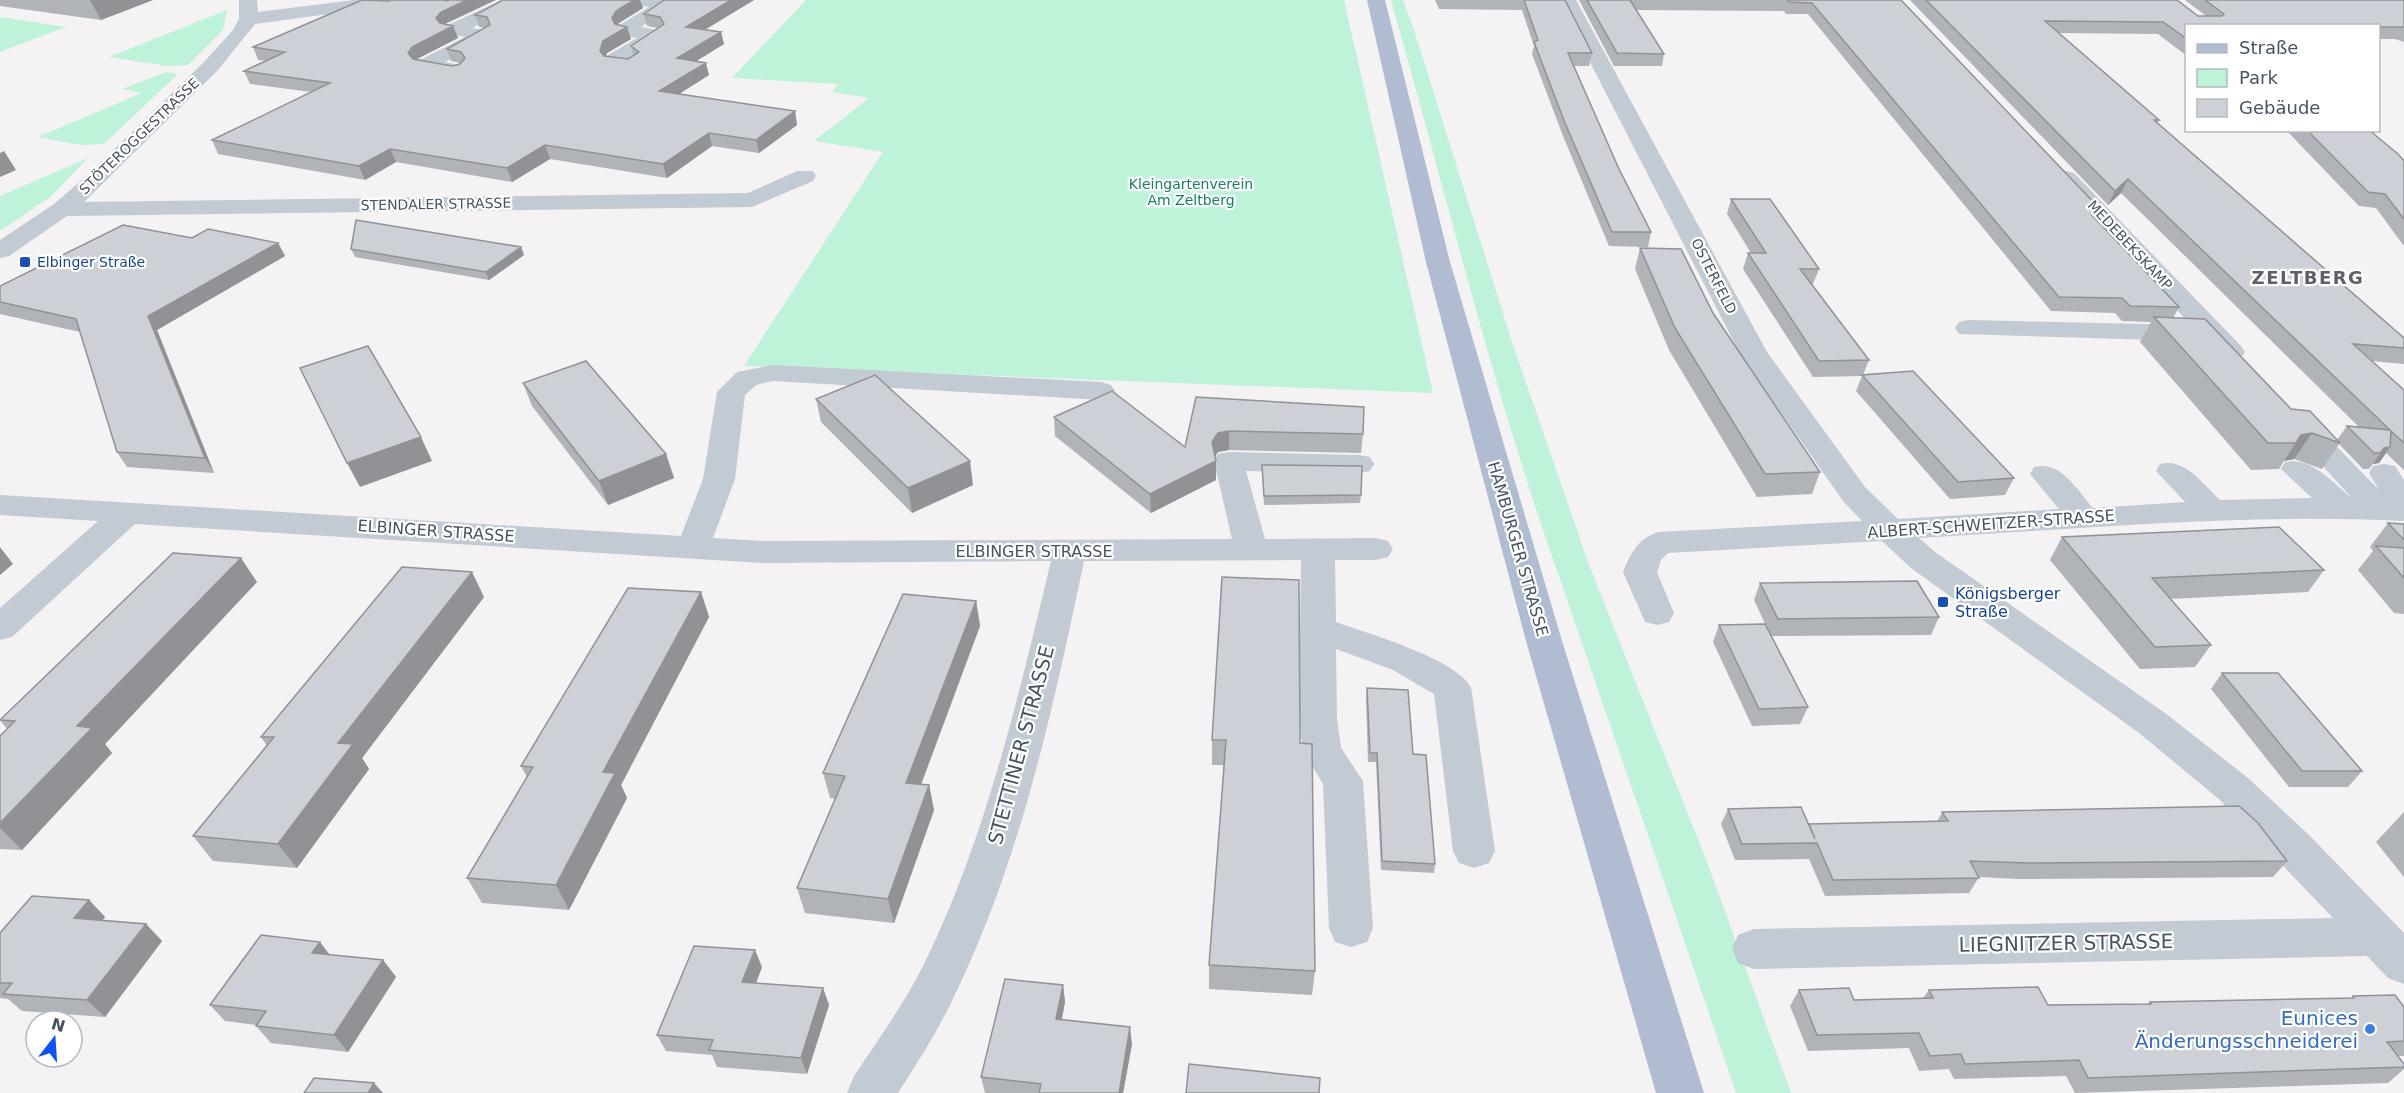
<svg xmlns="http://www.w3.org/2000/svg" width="2404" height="1093" font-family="'DejaVu Sans',sans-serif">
<rect width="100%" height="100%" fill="#f4f2f2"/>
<path fill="#bef3da" d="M806 0H1344L1433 393 744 366 883 152 814 141 869 98 832 92 838 84 732 78Z
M1391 0H1403L1414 30 1512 342 1588 562 1707 862 1791 1093H1736C1676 915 1614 737 1553 559 1489 376 1444 186 1391 0Z
M227 10 223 30 188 65 167 66 109 57Z
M0 17 66 27 0 52Z
M166 72 178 74 104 144 80 145 38 137 142 93 122 89Z
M88 158 50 197 0 231V196Z"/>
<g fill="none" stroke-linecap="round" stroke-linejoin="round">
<path fill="#c2cad4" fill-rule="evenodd" d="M239 0H257L258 12 354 0H404L395 5 255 24 218 70 84 202 748 193 797 171H813L816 176 813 181 752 207 67 216 9 256 0 258V240L54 204 89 174 204 62 233 30 239 19Z
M501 0H524L472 28 491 31 493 35 445 62 464 66 467 70 464 74 457 76 418 69 415 65 418 61 465 37 446 34 443 30 446 26Z
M628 0H667L675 5 641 27 663 31 665 35 630 58 640 64 630 70 608 66 605 62 608 55 637 38 620 35 617 31 621 24 649 7 631 4Z
M1558 0H1576L1767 352 1865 487 1898 519 2059 509 2030 474 2034 467C2061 460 2077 490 2093 508L2185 502 2156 471 2160 464C2186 458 2202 484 2220 500L2312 498 2281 469 2285 462C2311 456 2333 483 2352 498L2284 424 2289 418 2299 415 2309 418 2379 490 2369 473 2373 466 2384 464 2395 466 2404 480V521C2242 513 2081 529 1919 538L1935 552 2165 713 2248 778 2310 836 2404 933V984L2388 978 2367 956 1754 969 1738 963 1732 949 1738 935 1754 929 2333 918 2220 800 2139 733 1911 568 1882 541 1668 553 1661 560 1657 572 1674 613 1669 622 1657 625 1645 622 1623 572C1631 553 1638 538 1659 532L1862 521 1843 501 1739 352Z
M2066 171 2074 173 2241 346 2245 352 2241 358C2221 363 2214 350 2202 337L2191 341 1959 334 1955 328 1959 322 1968 320 2191 325 2058 183 2055 178 2058 173Z
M773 365 1101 382 1111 385 1115 391 1111 397 1101 400 773 381 756 385 745 395 735 479 713 538 762 541 1232 539 1214 461 1218 454 1229 452 1359 455 1370 457 1374 464 1370 471 1359 473 1246 471 1265 539 1376 538 1388 541 1393 549 1388 557 1376 560H1335L1336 622C1369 634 1454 658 1471 687L1495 851 1489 863 1474 868 1459 863 1453 851 1434 694 1393 670 1336 649 1337 719 1341 748 1363 781 1373 928 1367 942 1351 947 1335 942 1329 928 1323 784 1303 751 1299 719 1301 560 1084 561C1052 714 1019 867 949 1007 934 1037 916 1065 898 1093H847L854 1076C878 1040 904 1004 924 964 986 838 1018 698 1051 561L762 563 135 524 12 637 0 640V608L98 521 0 515V495L681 536 703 479 717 392 737 372Z"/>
<path fill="#b0bcd2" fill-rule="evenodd" d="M1367 0H1385L1450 262 1562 641 1704 1093H1656L1526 641 1426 262Z"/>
</g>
<path fill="#b0b3b8" d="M0 0H153L101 20 0 6Z
M386 0H444L445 24 453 26 458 38 417 59 452 66 460 63 451 61 447 49 485 28 479 27 475 15 503 0H640L643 8 619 23 618 25 631 39 607 53 606 56 628 59 634 56 631 46 658 28 647 26 644 14 664 0H754L705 30 721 32 724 44 696 61 709 75 679 94 795 111 797 125 759 153 712 146 667 178 550 159 512 182 396 162 365 180 218 154 212 140 311 92 250 84 244 71 266 61 258 60 253 47Z
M1435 0H1565L1592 53 1589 66H1574L1619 169 1651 232 1648 247 1609 246 1563 136 1532 54 1534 46 1522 10 1439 9Z
M1579 0H1901L2098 207 2094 217 2179 307 2173 318 2291 409 2337 440 2347 426 2359 427 2121 193 2108 205 1910 0H2177L2198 16H2206L2185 0H2404V42L2395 39H2379V26H2187V56L2158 34 2059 33 2159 120 2157 123 2404 338V364L2372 361 2404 390V470L2386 453 2379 463 2373 464 2369 469H2363L2339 444 2322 469 2294 459 2284 461 2279 469 2251 470 2140 342 2151 322 2122 321 2115 313 2051 311 1808 14H1786L1784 11 1636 10 1664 54 1662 66H1614Z
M2286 130H2369L2404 161V246L2376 208 2359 206Z
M1731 199 1819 269 1813 284H1812L1869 360 1863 375 2014 478 2005 495 1950 499 1856 391 1862 376 1813 377 1743 269 1748 253H1751L1727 214Z
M192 238 278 243 285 256 157 330 214 473 127 467 117 452 80 332 0 314V286Z
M521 247 524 255 489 280 355 257 351 249Z
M1640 248 1713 313 1820 472 1812 494 1757 497 1669 350 1635 269Z
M523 383 666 454 674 478 608 505 532 406Z
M1196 397 1363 434 1361 453 1229 450 1218 452 1215 456 1216 480 1151 513 1055 436 1054 417 1185 447Z
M816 399 973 485 912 513 821 422Z
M1262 465 1361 495 1360 503 1264 505Z
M2388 523 2404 524V614L2394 613 2358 570 2373 551 2370 547Z
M2062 537 2324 570 2308 592 2170 599 2211 645 2195 667 2140 669 2050 560Z
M257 582 105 744 112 753 22 850 0 849V736L7 729 0 720Z
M1760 583 1939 617 1931 635 1772 636 1808 707 1800 724 1752 726 1713 642 1719 625 1767 628 1754 600Z
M701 592 709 617 621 785 627 798 569 910 482 903 467 878 527 777 521 766Z
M484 597 362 758 369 769 297 868 213 861 193 836 267 746 261 737Z
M976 601 980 626 921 785H929L934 810 894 923 805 913 797 888 836 799 830 798 823 773Z
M2222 673 2362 771 2348 787H2289L2211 689Z
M1367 688 1413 754 1435 864 1434 873 1381 870 1376 762H1368L1366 697Z
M1212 740 1300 743 1315 971 1312 995 1209 989V965L1224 765H1212Z
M1728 809 1808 824 1937 822 1942 812 2287 861 2273 877 2019 879 1979 877 1969 893 1825 896 1809 859 1735 860 1721 824Z
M2404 812V877L2376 842Z
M89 900 105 917 102 921 146 924 162 941 105 1017 22 1011 8 999 0 998V933Z
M330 955 383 960 396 977 348 1052 271 1043 256 1026V1025L225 1021 210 1005Z
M762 967 756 983 823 988 829 1005 807 1074 717 1067 712 1055 666 1051 657 1035Z
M1063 985 1065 1002 1062 1020 1132 1044 1123 1093H985L981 1077Z
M1799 990 1854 1000 1923 998 1929 990 2048 1005 2147 1004 2150 1002 2351 998 2353 996 2404 1007V1056H2398L2404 1064V1069L2388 1083 2075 1093 2066 1076 1954 1079 1949 1069 1919 1071 1909 1048 1808 1051 1790 1006Z"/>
<path fill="#909296" d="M90 0H153L101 20Z
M467 0H496L445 24 441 30 436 18 441 12Z
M634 0H640L643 8 619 23 615 30 612 18 616 11Z
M731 0H754L689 39 686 27Z
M453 26 458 38 417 59 413 65 408 53 412 47Z
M627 27 631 39 607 53 603 63 600 51 603 41Z
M721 32 724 44 680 71 677 58Z
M706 63 709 75 663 104 659 91Z
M795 111 797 125 759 153 756 140Z
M709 133 712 146 667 178 663 164Z
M545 145 550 159 512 182 507 168Z
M390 149 396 162 365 180 359 166Z
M4 151 16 170 0 177V153Z
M2128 179 2121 193 2108 205 2115 191Z
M2098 207 2091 221V214Z
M278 243 285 256 157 330 214 473 205 458 148 316Z
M521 247 524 255 489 280 486 272Z
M1229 431V450L1218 452 1212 462V442L1218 433Z
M2312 433 2294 459 2284 461 2301 435Z
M421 437 432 461 360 487 347 463Z
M2390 447 2379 463 2373 464 2384 448Z
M666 454 674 478 608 505 599 481Z
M970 461 973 485 912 513 908 488Z
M1216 461V480L1151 513 1150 494Z
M0 547 13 564 0 575Z
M241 558 257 582 105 744 112 753 22 850 0 828V823L77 726Z
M472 572 484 597 362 758 369 769 297 868 278 844 338 743Z
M701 592 709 617 621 785 627 798 569 910 556 885 603 772Z
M976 601 980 626 912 808 906 783Z
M929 785 934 810 894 923 888 899Z
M89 900 105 917 90 935 74 918Z
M146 924 162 941 105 1017 87 1000Z
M320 942 333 959 312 953Z
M755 950 762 967 750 999 742 982Z
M383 960 396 977 348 1052 334 1035Z
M1063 985 1065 1002 1058 1036 1056 1019Z
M823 988 829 1005 807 1074 801 1058Z
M1130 1027 1132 1044 1123 1093H1119Z
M374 1083 383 1093H368Z"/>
<path fill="#cdd0d6" stroke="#909296" stroke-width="1.5" d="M362 0 389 1 388 0H444L446 1 449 0H467L441 12 436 18 440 23 453 26 412 47 408 53 413 59 452 66 460 64 465 58 461 52 447 49 490 25 487 17 475 15 503 0H634L616 11 612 18 615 24 627 27 603 41 600 51 604 56 628 59 639 52 631 46 664 24 660 17 644 14 664 0H731L686 27 721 32 677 58 706 63 659 91 795 111 756 140 709 133 663 164 545 145 507 168 390 149 359 166 212 140 330 83 244 71 285 52 253 47Z
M1524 0H1565L1592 53H1568L1619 169 1651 232H1612L1565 123 1534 42 1538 40Z
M1587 0H1630L1664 54 1617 53Z
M1788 0H1901L2098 207 2091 214 2179 307 2130 306 2122 298 2059 297 1812 3 1789 2Z
M1926 0H2177L2198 16H2222L2224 14 2205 0H2404V27H2379V26H2187V39L2163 22 2045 21 2159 120H2154L2404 338V348L2353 344 2404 390V443L2391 431 2390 447 2384 448 2380 453H2374L2347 426 2390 430 2128 179 2115 191Z
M2307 130H2369L2398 154 2404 161V219L2385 194 2368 192Z
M1731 199H1770L1819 269H1800L1869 360 1819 361 1748 253H1766Z
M356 220 521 247 486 272 351 249Z
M123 225 192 238 208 229 278 243 148 316 205 458 117 452 76 319 0 302V286Z
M1640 248 1681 249 1713 313 1820 472 1765 474 1675 328Z
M2154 317 2205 319 2291 409 2310 411 2340 443 2312 433 2301 435 2296 443H2268Z
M368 346 421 437 347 463 300 368Z
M586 361 666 454 599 481 523 383Z
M1913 371 2014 478 1958 482 1862 375Z
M875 375 970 461 908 488 816 399Z
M1112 391 1185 447 1196 397 1364 407 1363 434 1229 431 1218 433 1212 442 1216 461 1150 494 1054 417Z
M1262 465 1362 466 1361 495 1264 496Z
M2388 523 2404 524V540Z
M2279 527 2324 570 2152 578 2211 645 2155 647 2062 537Z
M2376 546 2404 548V578Z
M173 553 241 558 77 726 92 728 0 823V736L15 721 0 720Z
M402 567 472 572 338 743 353 744 278 844 193 836 274 737H261Z
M1222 577 1299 580 1300 743 1312 744 1315 971 1209 965 1226 740H1212Z
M1917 581 1939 617 1778 619 1760 583Z
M628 588 701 592 603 772 615 773 556 885 467 878 533 767 521 766Z
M903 594 976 601 906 783 929 785 888 899 797 888 845 776 823 773Z
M1765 624 1808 707 1759 709 1719 625Z
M2222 673H2278L2362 771H2302Z
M1367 688 1408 690 1413 754 1426 755 1435 864 1382 861 1377 753H1370Z
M2239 806 2258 823 2287 861 2029 863 1970 861 1979 878 1833 880 1817 843 1742 844 1728 809 1801 807 1815 839 1809 824 1948 821 1942 812Z
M32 896 89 900 74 918 146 924 87 1000 3 994 12 983H0V933Z
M261 935 320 942 312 953 383 960 334 1035 256 1026 266 1011 210 1005Z
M694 946 755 950 742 982 823 988 801 1058 709 1050 713 1040 657 1035Z
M1005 979 1063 985 1056 1019 1130 1027 1119 1093H1039L1041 1084 981 1077Z
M2038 987 2048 1005 2151 1004 2150 1002 2354 998 2353 996 2395 995 2404 1007V1041L2387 1042 2404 1064V1067L2088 1078 2079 1060 1965 1064 1961 1054 1930 1056 1919 1033 1817 1035 1799 990 1849 988 1854 1000 1933 998 1929 990Z
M1189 1064 1320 1078 1319 1093H1186Z
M314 1078 374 1083 368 1093H304Z"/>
<g fill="#1a4fb4" stroke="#fff" stroke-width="2">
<rect x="19" y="256" width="12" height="12" rx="3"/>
<rect x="1937" y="596" width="12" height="12" rx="3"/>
</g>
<circle fill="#3f7fe0" stroke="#fff" stroke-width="2" cx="2370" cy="1029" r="6"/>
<g text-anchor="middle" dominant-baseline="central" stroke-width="4.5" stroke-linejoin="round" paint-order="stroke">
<g font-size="14" fill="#485261" stroke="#fff">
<text transform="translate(139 136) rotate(-44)">STÖTEROGGESTRASSE</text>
<text transform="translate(436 204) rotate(-1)">STENDALER STRASSE</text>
<text transform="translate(2130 245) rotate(47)">MEDEBEKSKAMP</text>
<text transform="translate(1714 276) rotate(63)">OSTERFELD</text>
</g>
<g font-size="14" fill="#118459" stroke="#fff">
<text x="1191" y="184">Kleingartenverein<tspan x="1191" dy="16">Am Zeltberg</tspan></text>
</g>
<g font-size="14" fill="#164399" stroke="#fff" text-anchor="start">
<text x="37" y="262">Elbinger Straße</text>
</g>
<g font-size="16" fill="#485261" stroke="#fff">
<text transform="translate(1991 524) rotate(-4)">ALBERT-SCHWEITZER-STRASSE</text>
<text transform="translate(436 531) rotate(4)">ELBINGER STRASSE</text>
<text transform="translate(1518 549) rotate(74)">HAMBURGER STRASSE</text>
<text x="1034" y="551">ELBINGER STRASSE</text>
</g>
<g font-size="16" fill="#164399" stroke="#fff" text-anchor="start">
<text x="1955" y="593">Königsberger<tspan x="1955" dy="18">Straße</tspan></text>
</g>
<g font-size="18" font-weight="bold" letter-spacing="1.5" fill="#5d6067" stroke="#fff">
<text x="2308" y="277">ZELTBERG</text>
</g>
<g font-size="20" fill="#485261" stroke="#fff">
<text transform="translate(1021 745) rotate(-75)">STETTINER STRASSE</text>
<text transform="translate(2066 943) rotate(-1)">LIEGNITZER STRASSE</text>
</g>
<g font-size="20" fill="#366cbe" stroke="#fff" text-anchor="end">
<text x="2358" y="1018">Eunices<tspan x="2358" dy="23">Änderungsschneiderei</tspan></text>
</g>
</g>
<rect x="2185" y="24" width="195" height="108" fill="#ffffff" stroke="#b6bac0" stroke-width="1.5"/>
<rect x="2197" y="44" width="30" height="9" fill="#b0bcd2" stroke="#b6bac0" stroke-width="1.5"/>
<text x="2239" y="54" font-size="18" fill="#485261">Straße</text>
<rect x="2197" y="69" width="30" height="18" fill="#bef3da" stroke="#b6bac0" stroke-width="1.5"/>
<text x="2239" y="84" font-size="18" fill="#485261">Park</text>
<rect x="2197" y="99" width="30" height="18" fill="#cdd0d6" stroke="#b6bac0" stroke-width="1.5"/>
<text x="2239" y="114" font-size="18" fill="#485261">Gebäude</text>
<g transform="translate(54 1039) rotate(17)"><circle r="28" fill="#ffffff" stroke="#b6bac0" stroke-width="1.5"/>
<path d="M0-4.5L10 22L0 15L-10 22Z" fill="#0d53f3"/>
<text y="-9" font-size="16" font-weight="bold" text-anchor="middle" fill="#485261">N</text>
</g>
</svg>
